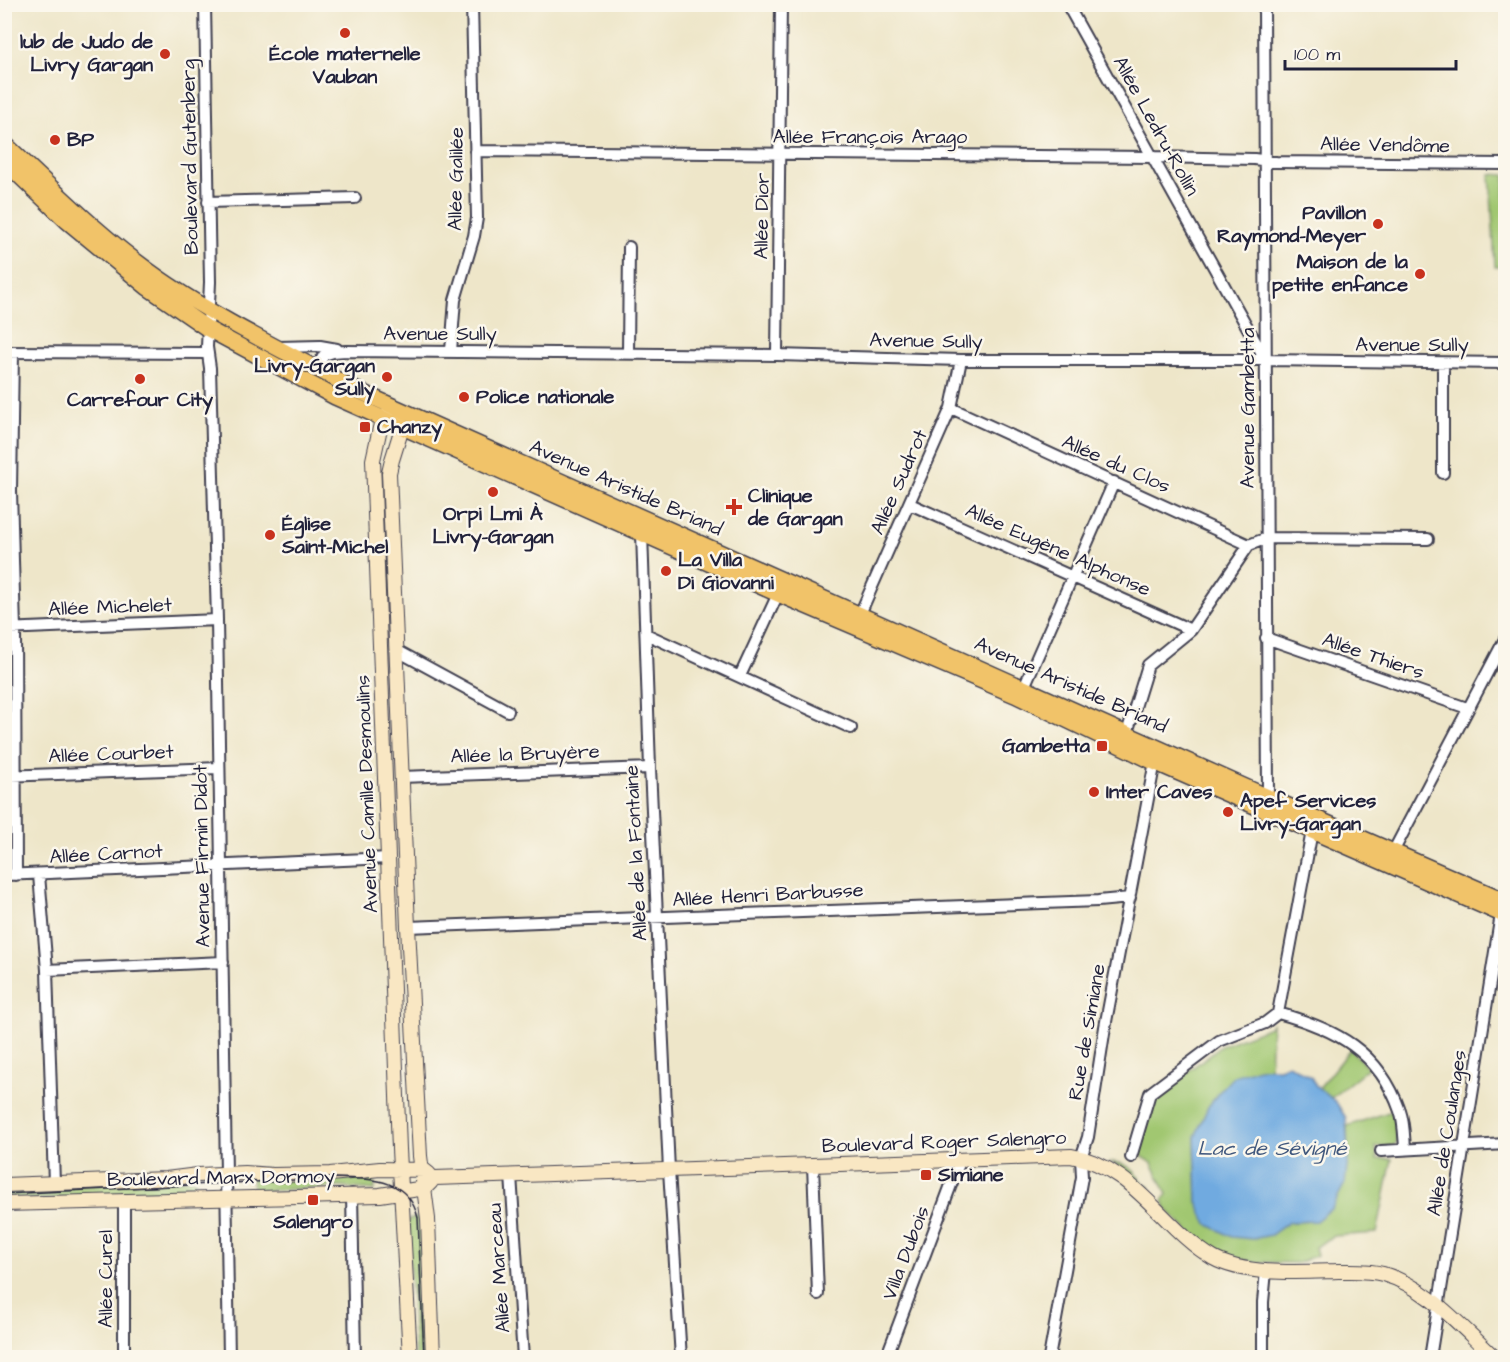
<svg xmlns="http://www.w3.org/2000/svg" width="1510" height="1362" font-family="'Architects Daughter',sans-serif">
<rect width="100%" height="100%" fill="#fbf7ec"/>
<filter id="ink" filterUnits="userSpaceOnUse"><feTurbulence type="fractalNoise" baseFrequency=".0167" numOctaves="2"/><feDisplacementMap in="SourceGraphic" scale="12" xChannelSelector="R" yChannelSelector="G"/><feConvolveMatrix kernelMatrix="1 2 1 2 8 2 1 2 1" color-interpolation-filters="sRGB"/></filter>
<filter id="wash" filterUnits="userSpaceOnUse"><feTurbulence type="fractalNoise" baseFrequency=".008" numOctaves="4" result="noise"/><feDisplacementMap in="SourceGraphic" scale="24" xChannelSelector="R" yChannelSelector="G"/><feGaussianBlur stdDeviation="1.35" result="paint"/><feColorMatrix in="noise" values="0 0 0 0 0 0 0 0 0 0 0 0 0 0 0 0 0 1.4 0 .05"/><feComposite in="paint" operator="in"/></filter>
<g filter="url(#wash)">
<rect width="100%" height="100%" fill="#eee6c9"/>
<path fill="#a1c771" stroke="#627456" stroke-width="1.5" d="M1490 174 1505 175V267H1495Z
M1272 1024 1270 1069 1259 1068 1195 1137 1197 1202 1271 1235 1289 1222 1316 1221 1348 1159 1347 1126 1392 1111 1397 1142 1393 1146 1376 1147 1377 1159H1392L1377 1233 1334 1236 1315 1247 1317 1255 1298 1263 1252 1262 1229 1256 1205 1246 1190 1233 1166 1209 1163 1200 1167 1194 1152 1163 1137 1153 1156 1096 1221 1046 1270 1027Z
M1350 1049 1368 1068 1331 1098 1319 1088Z
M1111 1162C1128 1162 1137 1173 1145 1186L1149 1185 1151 1192 1129 1173Z
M373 1174 375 1190 338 1187 273 1190 253 1195 252 1177Z
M195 1179 196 1196 5 1200 4 1189Z
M423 1216 425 1240 422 1255 427 1357H415L407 1220Z"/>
<path fill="#6faae0" stroke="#48668e" stroke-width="1.5" d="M1288 1064 1311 1077 1316 1086 1336 1102 1346 1118 1348 1159 1345 1183 1332 1208 1316 1221 1289 1222 1271 1235 1253 1239 1232 1237 1207 1224 1197 1202 1195 1137 1208 1107 1220 1091 1234 1076 1259 1068H1279Z"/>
</g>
<g filter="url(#ink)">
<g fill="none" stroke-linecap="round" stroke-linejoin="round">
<defs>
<path id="minor" d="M205 4 210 282 207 347 210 368 217 620 229 1358
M1067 4 1264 357
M1264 4 1268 798 1267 802
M475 151 1153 157 1254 159 1276 162 1506 164
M208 202 355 198
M278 347 320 346 337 349
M451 351 455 300 474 236 477 218 472 4
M4 352 208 353
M13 352 11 491 15 629 16 875
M628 354 629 247
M777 355 781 4
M320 371 319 364 324 355 333 352 346 351 777 355 961 360H1265L1506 363
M951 408 1249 545 1267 538 1428 539
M1443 473V363
M910 504 1191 630
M642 533 650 768 669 1170 681 1358
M860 614 951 408 961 360
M4 629 217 620
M646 634 851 728
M1266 638 1467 708
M396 650 508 711
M740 676 778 594
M1024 687 1114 482
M1127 733 1148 665 1191 630 1249 545
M4 776 219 768
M401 777 650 768
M1393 852 1506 637
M4 875 389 858
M39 875 47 970 54 1183
M408 927C638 919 868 908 1098 901L1130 898
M47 970 223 962
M1278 1013C1336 1029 1379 1051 1400 1111 1404 1122 1404 1136 1405 1148
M1278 1013 1312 831
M1381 1151 1506 1144
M1131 1157 1150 1093 1219 1041 1265 1023 1278 1013
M813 1165 818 1294
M511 1175 523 1358
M352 1194 355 1358
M124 1200V1358
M886 1358 960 1161
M1049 1358 1082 1177 1081 1158 1088 1137 1105 1027 1156 756
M1263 1358V1302L1266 1271
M1430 1358 1501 914"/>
<path id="secondary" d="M435 1178 1071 1156C1134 1166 1162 1228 1213 1258 1245 1276 1302 1272 1338 1271 1354 1271 1368 1270 1383 1274 1428 1287 1461 1327 1495 1358
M4 1185 166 1179 198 1175 245 1173 273 1175 330 1174 380 1169 424 1170 429 1174
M4 1204 380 1195 425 1188 431 1182
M410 1358 399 1149 373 460 382 419 395 408 402 428 392 460 389 473 408 927 420 1156 428 1219 433 1358"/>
<path id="primary" d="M4 143C57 193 109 245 169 285 227 324 291 354 352 388L1279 802 1506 901
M4 161 67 221 147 287 208 329 335 397 778 594 1015 695 1154 762 1506 916"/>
</defs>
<use href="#minor" stroke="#413f50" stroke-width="14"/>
<use href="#secondary" stroke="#413f50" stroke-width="16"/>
<use href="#primary" stroke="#413f50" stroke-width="18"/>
<use href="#minor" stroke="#fff" stroke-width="10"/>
<use href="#secondary" stroke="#f9e7c3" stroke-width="14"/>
<use href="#primary" stroke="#f1c369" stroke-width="15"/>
<path stroke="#22223b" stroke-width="1.5" d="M4 1194 334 1178C368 1179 408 1176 418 1218L424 1358"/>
</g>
</g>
<g fill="#c8321e" stroke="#fbf7ec" stroke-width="2">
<circle cx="345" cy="33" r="6"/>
<circle cx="165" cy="54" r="6"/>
<circle cx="55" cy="140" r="6"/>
<circle cx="1378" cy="224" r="6"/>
<circle cx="1420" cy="274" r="6"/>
<circle cx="387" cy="377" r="6"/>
<circle cx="140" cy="379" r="6"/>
<circle cx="464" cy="397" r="6"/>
<rect x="359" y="421" width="12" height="12" rx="3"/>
<circle cx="493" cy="492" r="6"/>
<path d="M731 498h6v6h6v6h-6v6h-6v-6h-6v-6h6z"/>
<circle cx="270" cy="535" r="6"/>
<circle cx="666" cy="571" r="6"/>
<rect x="1096" y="740" width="12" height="12" rx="3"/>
<circle cx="1094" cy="792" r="6"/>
<circle cx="1228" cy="812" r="6"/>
<rect x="920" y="1169" width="12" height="12" rx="3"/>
<rect x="307" y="1194" width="12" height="12" rx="3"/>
</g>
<g text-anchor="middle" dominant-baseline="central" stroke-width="5" stroke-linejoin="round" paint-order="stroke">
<g font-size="20" font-weight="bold" fill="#22223b" stroke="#fbf7ec" text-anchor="start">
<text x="153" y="42" text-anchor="end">lub de Judo de<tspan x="153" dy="23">Livry Gargan</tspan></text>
<text x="345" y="54" text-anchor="middle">École maternelle<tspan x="345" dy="23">Vauban</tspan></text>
<text x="67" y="140">BP</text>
<text x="1366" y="213" text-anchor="end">Pavillon<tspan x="1366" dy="23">Raymond-Meyer</tspan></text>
<text x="1408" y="262" text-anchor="end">Maison de la<tspan x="1408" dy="23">petite enfance</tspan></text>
<text x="375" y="366" text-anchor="end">Livry-Gargan<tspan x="375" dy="23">Sully</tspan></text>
<text x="476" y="397">Police nationale</text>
<text x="140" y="400" text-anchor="middle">Carrefour City</text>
<text x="377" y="427">Chanzy</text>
<text x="748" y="496">Clinique<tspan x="748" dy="23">de Gargan</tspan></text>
<text x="493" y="514" text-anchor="middle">Orpi Lmi À<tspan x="493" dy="23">Livry-Gargan</tspan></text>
<text x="282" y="524">Église<tspan x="282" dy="23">Saint-Michel</tspan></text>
<text x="678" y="560">La Villa<tspan x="678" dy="23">Di Giovanni</tspan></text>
<text x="1090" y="746" text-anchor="end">Gambetta</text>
<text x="1106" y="792">Inter Caves</text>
<text x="1240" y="801">Apef Services<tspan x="1240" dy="23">Livry-Gargan</tspan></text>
<text x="938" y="1175">Simiane</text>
<text x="313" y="1222" text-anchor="middle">Salengro</text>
</g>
<g font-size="20" fill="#22223b" stroke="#fbf7ec">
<text transform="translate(1156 126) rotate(61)">Allée Ledru-Rollin</text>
<text x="870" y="137">Allée François Arago</text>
<text transform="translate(1385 145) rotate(1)">Allée Vendôme</text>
<text transform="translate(190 157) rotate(-91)">Boulevard Gutenberg</text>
<text transform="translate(456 179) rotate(-89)">Allée Galilée</text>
<text transform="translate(762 216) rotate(-89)">Allée Dior</text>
<text x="440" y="334">Avenue Sully</text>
<text transform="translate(926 341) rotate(1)">Avenue Sully</text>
<text x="1412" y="345">Avenue Sully</text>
<text transform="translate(1248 408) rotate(-90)">Avenue Gambetta</text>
<text transform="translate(1116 464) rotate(24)">Allée du Clos</text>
<text transform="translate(899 482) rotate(-66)">Allée Sudrot</text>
<text transform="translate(626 488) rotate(24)">Avenue Aristide Briand</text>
<text transform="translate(1058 550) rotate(24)">Allée Eugène Alphonse</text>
<text transform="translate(110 607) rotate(-2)">Allée Michelet</text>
<text transform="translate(1373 656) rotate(19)">Allée Thiers</text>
<text transform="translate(1071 685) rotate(24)">Avenue Aristide Briand</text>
<text transform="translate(111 754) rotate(-2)">Allée Courbet</text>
<text transform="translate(525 754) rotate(-2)">Allée la Bruyère</text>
<text transform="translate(367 794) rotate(-92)">Avenue Camille Desmoulins</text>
<text transform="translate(636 853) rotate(-93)">Allée de la Fontaine</text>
<text transform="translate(106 854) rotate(-3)">Allée Carnot</text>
<text transform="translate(202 856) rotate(-91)">Avenue Firmin Didot</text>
<text transform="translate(768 895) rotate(-3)">Allée Henri Barbusse</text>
<text transform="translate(1087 1032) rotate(-80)">Rue de Simiane</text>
<text transform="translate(1447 1133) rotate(-81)">Allée de Coulanges</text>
<text transform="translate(944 1142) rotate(-2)">Boulevard Roger Salengro</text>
<text transform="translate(221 1178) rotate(-1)">Boulevard Marx Dormoy</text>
<text transform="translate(906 1253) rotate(-69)">Villa Dubois</text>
<text transform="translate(499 1268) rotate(-94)">Allée Marceau</text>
<text transform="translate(106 1279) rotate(-90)">Allée Curel</text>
</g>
<g font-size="21" font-style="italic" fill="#41587d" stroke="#fbf7ec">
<text x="1272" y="1148">Lac de Sévigné</text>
</g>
</g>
<rect width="1510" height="1362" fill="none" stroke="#fbf7ec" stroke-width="24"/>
<path d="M1285 60v9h171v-9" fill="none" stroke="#22223b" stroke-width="3"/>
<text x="1294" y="60" font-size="18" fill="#22223b" stroke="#fbf7ec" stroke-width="4.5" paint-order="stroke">100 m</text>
</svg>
